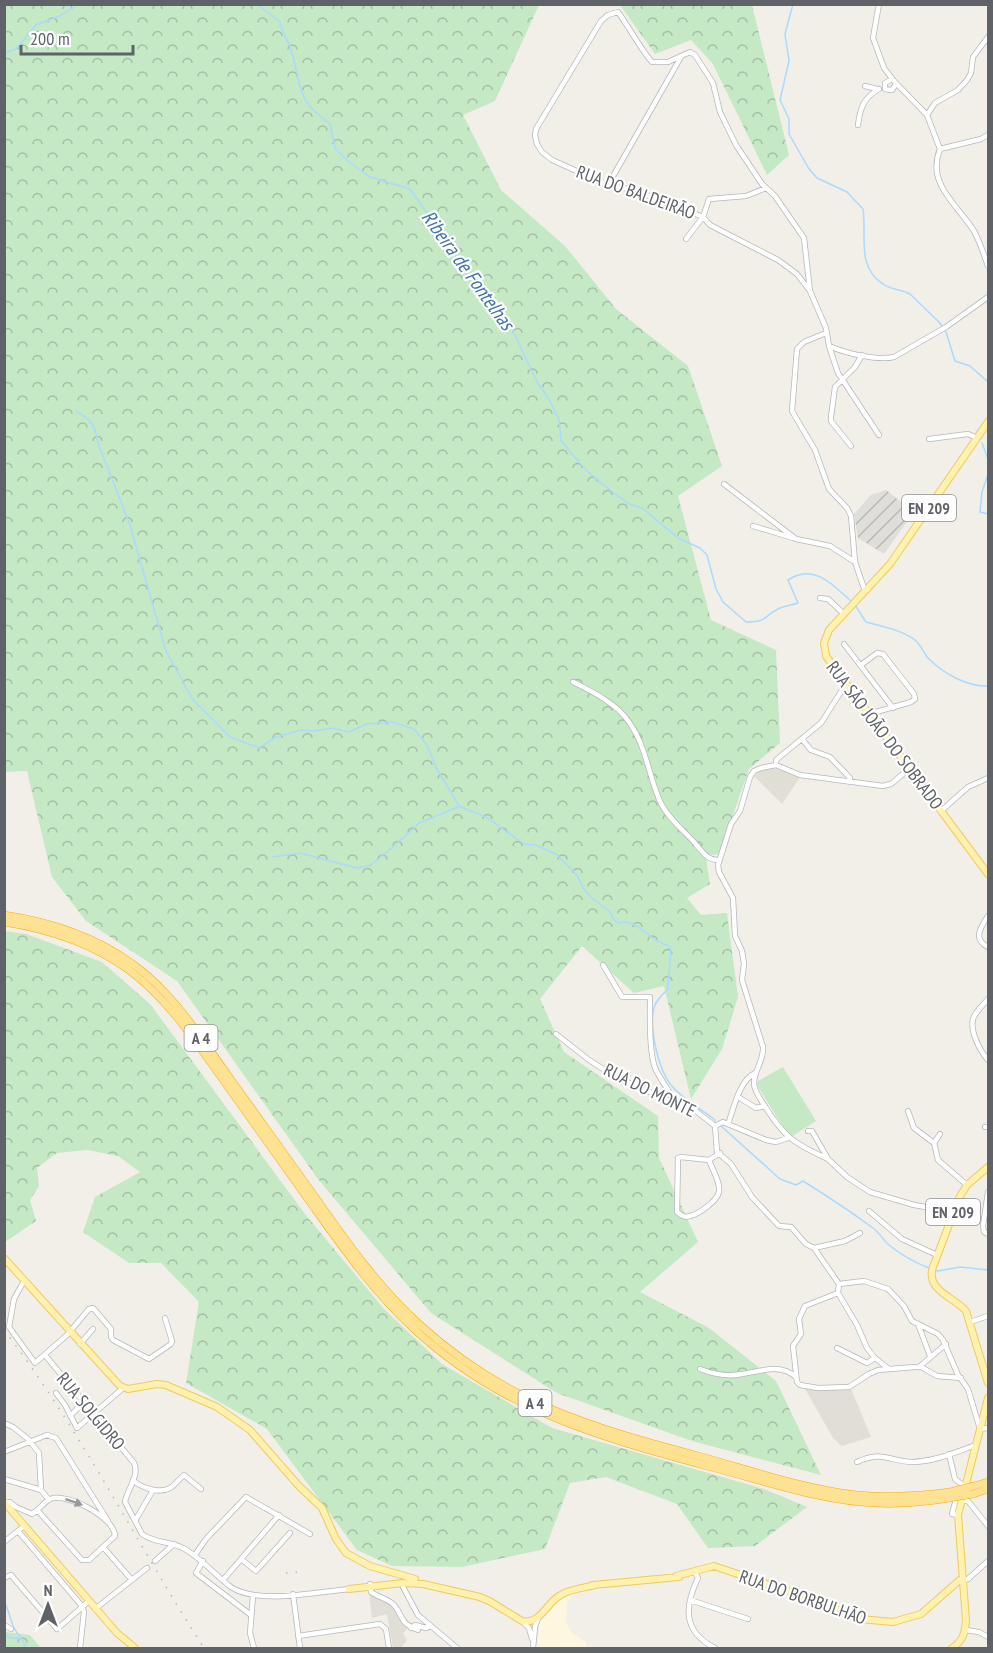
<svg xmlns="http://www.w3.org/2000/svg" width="993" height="1653" font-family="'PT Sans Narrow',sans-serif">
<defs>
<pattern id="industrial-furrows" width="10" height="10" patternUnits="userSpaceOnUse" patternTransform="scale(1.5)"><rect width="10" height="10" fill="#e0deda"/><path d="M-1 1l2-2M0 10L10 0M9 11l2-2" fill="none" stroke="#b9b8b5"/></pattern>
<pattern id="forest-crowns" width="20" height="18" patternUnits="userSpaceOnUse" patternTransform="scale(1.5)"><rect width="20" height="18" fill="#c5e8c5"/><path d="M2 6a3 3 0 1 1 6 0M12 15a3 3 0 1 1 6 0" fill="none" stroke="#a3c0a4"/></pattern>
</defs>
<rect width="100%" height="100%" fill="#f1efe8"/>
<path fill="#fef7e0" d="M577 1591 567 1602 566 1623 573 1634 586 1642V1648H537L539 1626 543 1616 552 1605 565 1595Z"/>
<path fill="url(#industrial-furrows)" d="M886 490 914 512 884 554 858 538 854 514 871 495Z"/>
<path fill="#e1ded6" d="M774 768 800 777 782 804 754 776 760 771Z
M804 1387 823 1390 851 1389 871 1437 842 1446 833 1438Z
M372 1593 394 1606 399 1619 408 1628 403 1633 407 1640 401 1648H393L387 1614 372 1618 369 1594Z"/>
<path fill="#c5e8c5" d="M783 1067 816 1121 791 1137 788 1135 757 1085 758 1081Z"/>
<path fill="url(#forest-crowns)" d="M4 5H539L495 101 463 115 501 190 565 246 616 309 688 366 722 466 678 496 711 620 776 650 780 743 749 769 719 855 709 854 706 858 710 884 687 898 701 915 727 913 738 997 722 1049 691 1099 664 986 634 993 582 946 540 999 564 1052 658 1116 659 1158 698 1242 640 1292 709 1328 776 1381 821 1475 692 1441 557 1393 431 1313 318 1179 177 981 86 921 52 877 27 771 5 772Z
M620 5H752L789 155 767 175 713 64 691 40 655 54Z
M5 931 26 934 102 962 150 1004 305 1214 384 1309 442 1364 552 1428 764 1489 807 1507 755 1546 708 1548 677 1504 606 1477 570 1483 545 1549 462 1567 392 1566 357 1550 267 1429 186 1383 199 1302 161 1263H129L83 1232 95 1197 140 1172 118 1156 87 1150 57 1153 37 1168 39 1186 30 1200 36 1221 5 1242 4 1140 7 1137 4 1134Z
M5 1632 30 1635 41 1648H5Z"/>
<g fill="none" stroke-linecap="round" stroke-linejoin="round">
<path stroke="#aadaff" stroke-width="1.5" d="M257 4 280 22C282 33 289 42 292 53 303 91 295 98 330 124L335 148 349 162 370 177 410 189 434 223 444 244 454 252 467 276 486 299 508 320 537 382 549 399 559 420 561 440 571 453 587 471 611 491 629 504 642 508 678 538 700 548 707 555 716 589 723 602 746 622C769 622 763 616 778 609 784 606 792 605 798 603L788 580C814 563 832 584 851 601
M793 4 785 34 789 61 780 100 789 119V134L809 169 817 178 847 192 863 209C867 235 856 267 883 284 891 290 901 289 910 294L939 322 946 332 955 361 970 366 988 382
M4 53 16 49 36 25 60 16 78 4
M76 411C95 422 94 425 99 446L129 522 166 651 193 700 230 737 259 748 276 737 301 730 315 731 332 728 349 732 366 724 392 722 414 729 427 745 437 769 459 806 486 817 524 844 536 845 556 854 577 875 583 888 591 897 611 913 614 920 619 923C639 918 648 941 667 945L671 949 668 989C662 995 656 1000 654 1008 649 1028 658 1069 671 1085 683 1100 701 1108 715 1120
M986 420 988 416
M976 433 983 424
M982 443 988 459
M988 474 982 492 980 512 988 514
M855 605 866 622C881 626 902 630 915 640 921 645 924 654 929 659 944 674 968 687 988 686
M273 857 300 853 357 868 371 865 402 839 419 823 458 807
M721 1126 780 1179 796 1185 803 1181C827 1196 850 1211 873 1228 879 1232 883 1240 889 1245 900 1254 916 1263 929 1268
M934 1270 938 1271 960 1267 988 1270
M4 1602C13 1617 8 1624 22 1639
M4 1634 11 1638 22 1639 26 1648"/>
<defs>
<path id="minor" d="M879 4 873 38 884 68 894 81 927 115 940 149C926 184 957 204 974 231 980 242 984 255 988 266
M892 79 885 83V89L892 90 896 84
M865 86 877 89
M927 115 935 103 958 90 967 80 971 73 973 57 988 37
M858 125C860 109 863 98 879 89
M940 149 981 139 988 135
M608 185 681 57
M686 239 703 217 709 199 746 196 766 188
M810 291 804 238 775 196 762 184 736 145 720 112 713 83 695 55 690 52 668 62H652C641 50 629 27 618 12L608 15 601 21 536 129 535 135 537 144 542 152 552 160 608 185 634 190 703 217 710 225 778 260 797 274 810 291 826 328 829 346C845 353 877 361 894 357L946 327 988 297
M826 333 804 342 797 349 792 411 815 450 829 489 847 508 851 516 855 562 865 591
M829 346 838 373 879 435
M929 439 968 434 977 438
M851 446 831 421V417L835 387 855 367 862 355
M724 484 796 539 830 546 855 562
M753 526 793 538
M820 598 828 599 844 614
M844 644 893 708
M861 665 877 653 883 654 914 694 915 699 911 702 869 714
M573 682C593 692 616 703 629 722 646 746 648 773 659 799 666 816 682 829 694 842 701 850 707 861 719 860
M802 739 811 750 830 757 850 778V782
M776 765 761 768 754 771 750 777 740 811 731 824 718 865 719 872 733 898 735 936 742 951 744 964 742 980 763 1047C764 1061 754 1070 754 1083 754 1091 760 1098 764 1105 784 1137 793 1143 828 1159
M776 765 800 775 883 786 891 784 910 768
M776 765V760L821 723 846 684
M941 811 968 787 988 778
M988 916C981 927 972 939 988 947
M603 965 622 997H650C650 1019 649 1044 654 1065 658 1078 670 1089 674 1103
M988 999C984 1004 975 1012 973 1019 970 1032 980 1051 988 1060
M556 1034 589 1060 614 1076 674 1103 692 1108 715 1126
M738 1097 756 1108 765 1106
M908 1111 914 1128 934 1143
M728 1124C734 1108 739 1081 755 1073
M985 1127H988
M808 1131H812L828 1159 847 1177 870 1192 914 1205 954 1212
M940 1134 934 1143 938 1160 967 1185
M788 1138 776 1142 766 1140 723 1122 715 1126 717 1152 731 1164 752 1197 779 1226 791 1227 806 1244 814 1248 839 1284
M709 1160C712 1169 721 1183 719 1192 717 1201 699 1214 690 1216 684 1218 681 1215 677 1212L678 1158 681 1157 709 1160 720 1153
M988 1192 983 1226 984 1232 988 1234
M869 1211 902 1239 937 1255
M814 1248 845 1241 860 1233
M24 1281 14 1299 9 1327 35 1363 67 1335 89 1309 93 1308 111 1329V1337L113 1340 149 1359 171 1344 172 1341 165 1318
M839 1284 864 1281 888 1289 904 1306 912 1321 938 1334 943 1340 958 1375 968 1389 980 1429 988 1428
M839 1284 838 1293 857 1325 867 1348 875 1358 889 1369
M838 1293 805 1306 799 1319 801 1334 793 1346 797 1382 800 1385 818 1388 849 1387 869 1374 878 1370 915 1367H921L937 1376 961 1378
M970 1322 988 1316
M918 1324 930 1356
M80 1344 93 1329
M837 1348 867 1363 875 1358
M45 1355 134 1463C140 1476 127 1489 125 1502L142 1534C153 1543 171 1541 185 1549 203 1560 215 1575 231 1587 258 1605 317 1592 349 1589
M919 1367 946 1344
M700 1369C713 1374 727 1377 742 1374 760 1372 779 1362 796 1377
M56 1393 65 1405 77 1428 123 1388
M70 1416 84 1402
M4 1423 13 1427 28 1439 39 1453 41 1490 49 1500
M4 1452 47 1435 56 1438 108 1521
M949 1454 955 1479 964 1486
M857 1462C883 1450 887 1461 912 1462 933 1462 956 1452 976 1445
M4 1479 41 1490
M133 1480C141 1488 160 1494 170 1488 175 1485 179 1479 184 1475L201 1489
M957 1495 952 1514 958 1515
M961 1500 968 1501 988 1526
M5 1502H10L16 1507 32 1514C39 1510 44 1502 50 1499 67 1492 115 1518 115 1536L89 1560H82L38 1511
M135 1521 153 1490
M18 1531 82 1606 84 1612 80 1648
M4 1542 24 1526
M103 1547 132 1580
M195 1555 206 1539 246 1497 310 1534
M241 1559 256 1571 290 1533
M155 1561 174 1544
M203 1561 196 1573 251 1615
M696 1574 698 1578C684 1607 683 1632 715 1648
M4 1578 11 1575 57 1629 89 1601
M223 1580 279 1515
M963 1581 968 1579 988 1561
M403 1583V1587L418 1615 457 1648
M370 1584 371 1592C378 1597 389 1599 394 1605 405 1618 398 1622 418 1630
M293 1594 300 1648
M253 1596 250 1633 254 1648
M690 1600 748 1619
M95 1609 147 1568
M522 1621 529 1628 532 1639
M4 1625 11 1629
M411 1628 415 1625 426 1628 430 1626
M965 1630 979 1632 988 1637
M298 1636 380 1624 386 1629 389 1648
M533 1648 535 1627 538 1618"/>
<path id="major" d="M988 422 890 564 829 630 824 643 826 656 988 874
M988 1167 967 1185 959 1198 933 1267C925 1290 954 1297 966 1311L988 1383
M4 1258 120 1386 128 1389 157 1384 166 1385 217 1407 250 1430 298 1485 322 1508 336 1539 346 1553 370 1566 415 1579
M4 1502 117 1633 135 1648
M676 1576 714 1566 808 1598 860 1619 893 1622 921 1614 962 1578
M593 1585 679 1577
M349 1589 403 1583 423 1584 480 1597 491 1602 522 1621C540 1625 546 1604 559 1596 569 1589 583 1588 595 1585
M952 1648C963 1641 965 1633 966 1620L958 1515 988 1398"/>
<path id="highway" d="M4 915C52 922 96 937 134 965 174 994 201 1038 229 1077 258 1117 286 1157 315 1197 346 1241 378 1287 419 1324 507 1404 590 1427 702 1457 752 1471 804 1489 856 1495 888 1498 919 1496 950 1492
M4 922C49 929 92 943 129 970 169 1000 195 1041 224 1081 254 1123 283 1164 313 1206 343 1248 374 1292 413 1328 500 1409 596 1436 707 1466 758 1479 809 1497 861 1502 891 1505 920 1503 949 1498
M974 1486 988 1482
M973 1494 988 1489"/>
</defs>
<use href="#minor" stroke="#b5b8bc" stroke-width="6"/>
<use href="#major" stroke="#f2c960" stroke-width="8"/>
<use href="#highway" stroke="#f9ab00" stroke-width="8"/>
<use href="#minor" stroke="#fff" stroke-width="4.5"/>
<use href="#major" stroke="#fff2af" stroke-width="6"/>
<use href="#highway" stroke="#fde293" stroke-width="7"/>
<path stroke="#b6b7b8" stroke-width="1.5" stroke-dasharray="1.5 8" stroke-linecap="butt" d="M4 1330C81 1430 136 1543 204 1648
M286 1573 303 1572"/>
<defs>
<path id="highway-bridge" d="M950 1492 974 1486
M949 1498 973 1494"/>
</defs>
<use href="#highway-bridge" stroke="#f9ab00" stroke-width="8" stroke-linecap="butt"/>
<use href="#highway-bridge" stroke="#fde293" stroke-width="7"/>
</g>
<defs><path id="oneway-solid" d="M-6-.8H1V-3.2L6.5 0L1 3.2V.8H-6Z" transform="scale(1.5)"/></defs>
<use fill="#979a9d" href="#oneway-solid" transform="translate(74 1502) rotate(19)"/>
<g text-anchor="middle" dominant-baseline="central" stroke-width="4.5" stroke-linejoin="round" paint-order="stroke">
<g fill="#fff" stroke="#8f9295" stroke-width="1.5">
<rect x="902" y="495" width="54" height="26" rx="4.5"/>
<rect x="184.5" y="1025" width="33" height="26" rx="4.5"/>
<rect x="926" y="1199" width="54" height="26" rx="4.5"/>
<rect x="518.5" y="1390" width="33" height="26" rx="4.5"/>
</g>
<g font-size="16" font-weight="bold" fill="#5f6368">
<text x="929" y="508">EN 209</text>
<text x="201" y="1038">A 4</text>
<text x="953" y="1212">EN 209</text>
<text x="535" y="1403">A 4</text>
</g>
<g font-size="18" fill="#5f6368" stroke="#fff">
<text transform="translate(636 192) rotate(20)">RUA DO BALDEIRÃO</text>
<text transform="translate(885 735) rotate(53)">RUA SÃO JOÃO DO SOBRADO</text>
<text transform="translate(650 1090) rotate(26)">RUA DO MONTE</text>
<text transform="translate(91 1411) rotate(50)">RUA SOLGIDRO</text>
<text transform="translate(803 1597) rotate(19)">RUA DO BORBULHÃO</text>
</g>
<g font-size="20" font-style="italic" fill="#4174aa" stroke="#fff">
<text transform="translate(468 270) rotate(54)">Ribeira de Fontelhas</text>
</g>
</g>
<rect width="993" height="1653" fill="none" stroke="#5f6368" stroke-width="12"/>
<g transform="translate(48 1605)" stroke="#ffffff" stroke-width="4.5" paint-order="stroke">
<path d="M0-4.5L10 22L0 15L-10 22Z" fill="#5f6368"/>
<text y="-9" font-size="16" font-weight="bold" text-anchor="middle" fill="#5f6368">N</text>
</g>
<path d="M21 45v9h112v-9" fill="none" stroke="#5f6368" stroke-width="3"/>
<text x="30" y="45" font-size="18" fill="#5f6368" stroke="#ffffff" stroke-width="4.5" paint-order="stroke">200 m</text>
</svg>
